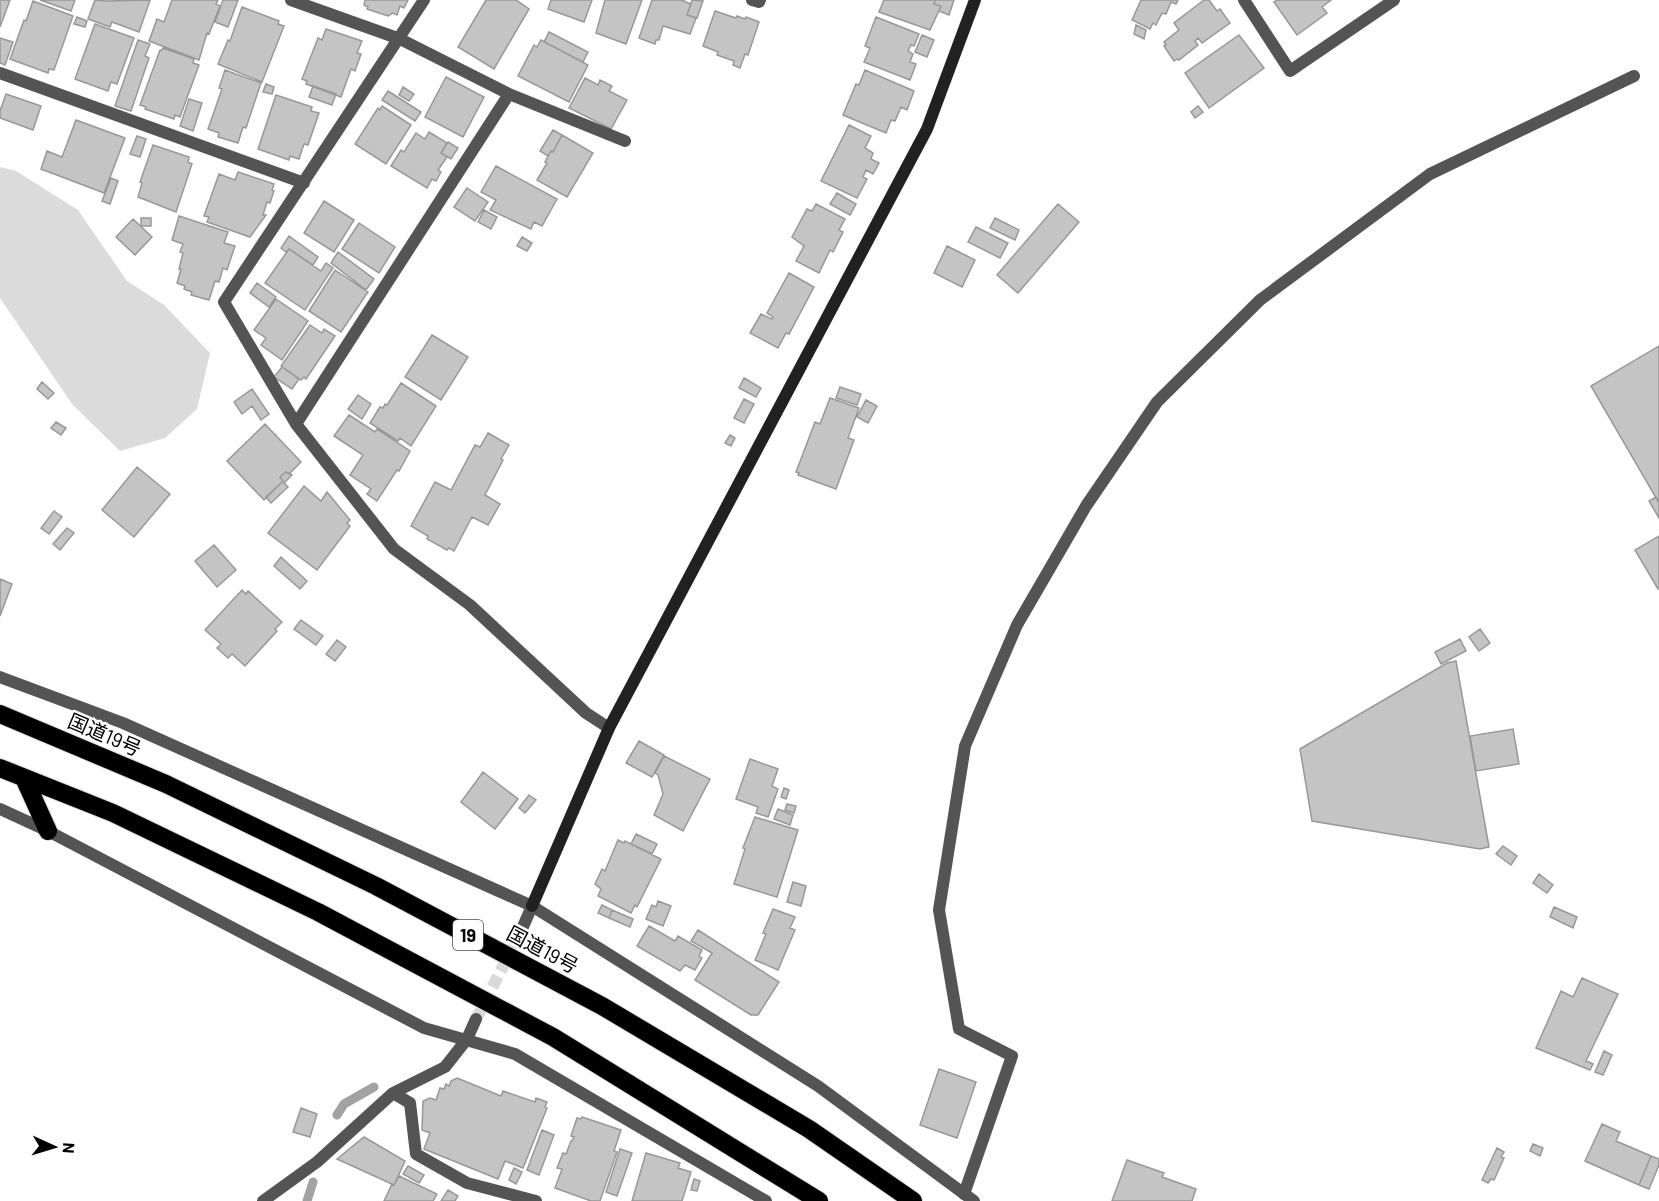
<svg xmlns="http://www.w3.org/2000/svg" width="1659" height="1201" font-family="Barlow,'Noto Sans JP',sans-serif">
<rect width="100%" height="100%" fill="#fff"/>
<path fill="#dbdbdb" d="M0 167 16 171 78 210 127 281 164 305 210 353 197 409 165 438 120 451 72 404 0 298Z"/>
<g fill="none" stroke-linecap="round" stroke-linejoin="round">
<path stroke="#a2a2a2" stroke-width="9" d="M337 1115 344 1104 374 1087
M307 1201 313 1182"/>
</g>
<path fill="#c4c4c4" stroke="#989898" stroke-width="1.5" d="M0 0H10L0 27Z
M40 0H75L71 11Z
M95 0 106 1 150 0 139 32 112 22 110 27 88 19Z
M172 0H218L216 4 220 6 209 34 207 33 199 60 149 41 157 19 164 22Z
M223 0H238L228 27 215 22Z
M365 0H408L404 8 400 6 397 15 393 13 388 16 367 9 368 7 364 5Z
M486 0H516L529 9 494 69 458 47Z
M551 0H592L584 22 548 9Z
M605 0H642L626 44 596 33Z
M652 0H684L683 1 691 4 687 15 696 18 690 34 663 26 659 40H656L655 44 639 38Z
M692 0 703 1 697 18 687 15Z
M884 0H935L934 4 941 6 930 30 879 12Z
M935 0H954L949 15 939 11 941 6 934 4Z
M1141 0H1178L1176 4 1171 2 1166 14 1162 13 1156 25 1153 23 1150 29 1132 20Z
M1204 0H1209L1217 11 1220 9 1230 23 1202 43 1198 38 1195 41 1198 45 1179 60 1177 59 1174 61 1164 46 1166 45 1164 42 1179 30 1174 23Z
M1277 0H1331L1322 7 1327 13 1297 35 1274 2Z
M33 1 73 16 54 70 49 69 48 73 10 59 24 20 26 21Z
M242 7 279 21 278 24 284 26 262 82 218 64 228 40 230 41Z
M715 11 736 18 737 16 745 19 746 17 759 22 748 55 745 54 740 68 733 65 734 61 717 55 718 52 703 46Z
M77 17 87 21 85 27 74 24Z
M876 17 919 34 914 46 911 45 908 51 913 54 910 62 916 64 910 80 864 62 870 48 865 46Z
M95 24 134 38 117 84 111 82 108 91 75 79Z
M1136 25 1146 30 1144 39 1134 34Z
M326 29 362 41 357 53 361 54 355 71 351 69 341 97 306 84 307 81 302 79 318 38 322 40Z
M549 32 588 52 583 62 544 42Z
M922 35 934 40 927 57 915 52Z
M1239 35 1264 68 1209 108 1185 73Z
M0 38 13 42 5 65 0 63Z
M138 40 150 44 145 56 149 58 131 111 115 106Z
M541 40 588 65 569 102 518 76 534 45 537 47Z
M163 48 194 59 193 63 199 65 180 117 175 115 174 119 145 109 146 107 140 105 160 50H162Z
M225 70 261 83 246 128 243 127 238 143 218 137 219 133 208 129 222 89 219 88Z
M865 70 914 91 907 110 901 107 895 121 891 120 886 133 843 115 856 84 859 85Z
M446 77 484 97 463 137 425 117Z
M585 78 598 85 600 80 612 86 609 91 627 100 611 129 569 108Z
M266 84 274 87 272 94 263 92Z
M313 86 336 94 332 105 309 97Z
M403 87 414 94 409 101 399 95Z
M388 91 421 112 415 121 382 100Z
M6 94 41 106 33 130 0 118V111Z
M276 95 312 107 311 111 319 113 308 145 304 144 299 159 290 156 289 160 258 149Z
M189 99 202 103 193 131 180 126Z
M382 106 411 125 386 164 355 144 378 108 380 110Z
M1198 106 1203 112 1195 118 1191 112Z
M76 120 125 138 104 193 41 169 47 151 62 157Z
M849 125 871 136 865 148 873 153 871 159 879 163 873 174 866 170 863 177 867 179 857 198 821 181Z
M553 130 562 135 553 152 551 151 548 156 540 151Z
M429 132 447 143 441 153 447 157 438 170 441 172 436 181 432 179 427 188 391 166 401 150 404 152 416 133 425 139Z
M562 135 593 153 567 197 537 180 547 163 545 162 548 156 551 151 553 152Z
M137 136 146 139 140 157 130 154Z
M448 142 458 148 451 159 441 153Z
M153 145 189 157 188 162 192 164 176 212 138 197 142 183 140 182Z
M496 166 557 199 542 226 534 222 531 229 490 210 496 200 481 192Z
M238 172 274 184 272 190 274 191 270 203 267 202 263 215H266L250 237 207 222 209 217 204 216 219 174 235 180Z
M111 178 118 181 110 204 102 201Z
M467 188 488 202 475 221 454 207Z
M837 193 856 204 850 215 830 204Z
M324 201 354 220 334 252 304 233Z
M816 204 845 219 839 230 843 232 833 252 830 250 819 273 796 261 804 246 792 237 807 209 812 211Z
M1058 204 1079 222 1018 293 997 275Z
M484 210 497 217 491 229 478 222Z
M179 216 228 232 224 243 235 246 227 270 223 268 219 282 215 281 209 300 191 295 192 292 184 289 185 286 177 283 181 269H179L183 253 180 252 183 244 172 240Z
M141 218H151V226H141Z
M995 218 1019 230 1015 240 990 228Z
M133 219 152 237 135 255 116 237Z
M359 223 395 247 379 273 342 249Z
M976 227 1008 243 1000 258 968 242Z
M289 236 318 257 313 265 289 249 286 252 281 248Z
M522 237 532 243 527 251 517 246Z
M947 246 975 260 962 287 934 273Z
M289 249 321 271 326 263 333 268 305 310 265 283Z
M338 252 374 279 366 290 331 263Z
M335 270 368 292 341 332 309 311Z
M789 273 814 287 789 334 786 333 778 348 750 333 761 314 772 319 773 317 767 313Z
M257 283 276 297 269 307 250 293Z
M276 299 308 321 282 360 261 345 266 338 254 330Z
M310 325 322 333 324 329 335 336 306 379 304 377 301 380 281 366Z
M432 335 468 357 441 400 405 377Z
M1659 346V503L1591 386Z
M282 367 299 379 292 389 274 377Z
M744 378 761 388 756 397 739 388Z
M42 382 54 393 48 399 37 389Z
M401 383 436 406 411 446 400 438 398 441 370 423 380 407 383 408 385 404 387 405Z
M840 387 861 394 857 405 836 398Z
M252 389 269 414 261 420 252 406 242 414 234 402Z
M358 395 371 404 362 419 348 409Z
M830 398 859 408 848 438 854 440 836 489 798 475 799 473 796 472 815 422 820 424Z
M744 399 754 404 744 423 734 418Z
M866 400 877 406 868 423 857 417Z
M349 415 375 432 377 429 410 451 399 471 397 470 377 501 367 494 371 489 350 475 363 455 334 436Z
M56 422 66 428 61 435 51 428Z
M265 424 301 462 289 474 286 472 280 477 283 481 264 500 227 461Z
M488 433 509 445 501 459 503 460 485 495 500 504 488 525 472 517 454 551 449 548 447 550 427 539 428 536 411 526 435 482 451 490 475 445 480 447Z
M730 435 735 438 731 446 725 443Z
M137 467 170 494 134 537 102 510Z
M286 472 292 475 284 483 288 487 271 503 266 497 283 481 280 477Z
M304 486 321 501 327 492 350 520 347 523 350 526 317 570 268 533Z
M1656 497 1659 503V518L1649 501Z
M54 511 62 517 49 534 41 528Z
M67 528 74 533 60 550 53 544Z
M1659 536V588L1658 589 1635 550Z
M214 545 236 570 217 587 195 561Z
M281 557 307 581 300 589 274 566Z
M0 579 12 584 0 616Z
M242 590 246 594 248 591 282 622 275 629 277 631 245 666 232 654 228 658 217 648 221 644 205 630Z
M301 620 323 636 316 645 294 629Z
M1480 629 1490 643 1479 651 1469 637Z
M1460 639 1466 651 1441 664 1435 652Z
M337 640 346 647 335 661 326 654Z
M1456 661 1489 847 1480 849 1312 821 1300 749 1447 663Z
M1513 729 1519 764 1476 771 1470 736Z
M639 741 664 755 652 777 626 763Z
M664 756 710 779 683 831 654 815 663 794 658 775 655 773Z
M750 759 778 769 772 786 778 789 768 817 756 813 758 807 736 799Z
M483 772 518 799 495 829 461 802Z
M784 788 789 790 786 799 781 797Z
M529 795 536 800 525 813 519 808Z
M787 804 796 806 794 813 785 810Z
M778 809 793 815 790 825 774 819Z
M755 817 798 830 777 897 734 884 745 849 743 848Z
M636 834 657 844 652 854 631 844Z
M618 840 624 843 625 841 661 859 637 907 635 905 631 913 598 896 601 889 595 884 602 869 605 871Z
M1503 846 1517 856 1511 865 1496 854Z
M1539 874 1553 885 1547 893 1533 883Z
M793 882 806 886 801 906 787 902Z
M658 901 671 906 663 926 646 919 652 905 656 907Z
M602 905 612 910 609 918 598 913Z
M1554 907 1577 917 1573 928 1550 917Z
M773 909 795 917 790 928 795 930 778 970 755 960 766 934 763 933Z
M612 910 633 919 630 927 609 918Z
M649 926 675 941 678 936 702 950 699 956 702 958 695 970 685 965 680 971 637 946Z
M698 930 779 982 758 1015H751L695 980 712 953 691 941Z
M1582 978 1618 994 1586 1061 1593 1064 1590 1070 1536 1048 1561 991 1573 997Z
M1604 1051 1612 1055 1603 1075 1595 1072Z
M939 1069 976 1082 957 1138 920 1125Z
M457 1078 501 1096 503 1091 535 1102 536 1098 547 1102 545 1107 547 1108 523 1168 505 1161 498 1179 424 1149 430 1133 422 1130 423 1101 430 1098 436 1100 440 1088 444 1089 446 1084 449 1086 451 1081Z
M301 1108 317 1114 310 1137 293 1132Z
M582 1117 621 1130 614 1151 617 1152 600 1201H591L555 1188 562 1169 557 1168 563 1153 566 1154 571 1141H572L574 1137 571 1136 577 1118 581 1119Z
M1602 1124 1620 1132 1616 1141 1651 1156 1639 1185 1585 1161Z
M542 1130 554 1135 539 1175 527 1170Z
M364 1137 405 1161 394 1185 337 1159Z
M1533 1144 1543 1148 1540 1156 1530 1151Z
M1497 1148 1504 1152 1501 1157 1504 1158 1494 1180 1491 1179 1488 1183 1482 1180Z
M620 1149 632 1153 617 1196 606 1192Z
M646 1153 680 1163 678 1168 691 1172 682 1201H632Z
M1651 1156 1659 1159V1165L1649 1189 1639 1185Z
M1127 1160 1164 1173 1162 1177 1196 1189 1192 1201H1112Z
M408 1166 424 1175 419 1183 403 1174Z
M514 1168 522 1172 516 1184 509 1180Z
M399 1176 437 1194 433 1201H384L392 1184 394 1185Z
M694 1179 700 1181 697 1191 691 1190Z
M448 1190 458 1196 455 1201H441Z"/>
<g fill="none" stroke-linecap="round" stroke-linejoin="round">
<path stroke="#d9d9d9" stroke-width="12" stroke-dasharray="12 6" stroke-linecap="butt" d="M476 1019 522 929"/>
<defs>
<path id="highway" d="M0 714 166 784 376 886 602 1006 809 1129 913 1201
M0 768 113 813 318 912 553 1037 819 1201
M24 778 48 831"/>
</defs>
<use href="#highway" stroke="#dbdbdb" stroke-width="20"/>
<path stroke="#545454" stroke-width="12" d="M964 1194 1012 1056 959 1029 939 910 965 746 1017 625 1086 506 1157 402 1260 300 1430 174 1634 76"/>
<path stroke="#545454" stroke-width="12" d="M291 0 400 39 509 94 625 141
M424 0 224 302 296 424 394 549 470 605 586 713 609 728
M752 0 759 2 760 0
M1244 0 1290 71 1394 0
M0 73 304 183
M296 424 509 94
M0 677 123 723 532 906 818 1086 974 1201
M0 809 48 831 424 1028 515 1054 766 1201
M522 929 532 906
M393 1093 410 1103 416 1154 467 1183 536 1201
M263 1201 317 1162 393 1093 445 1067 467 1039 476 1019"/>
<path stroke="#212121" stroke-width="12" d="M532 906 609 728 927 129 975 0"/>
<use href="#highway" stroke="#000" stroke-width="18"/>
</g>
<g text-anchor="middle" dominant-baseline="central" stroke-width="5" stroke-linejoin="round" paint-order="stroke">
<rect fill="#fff" stroke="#4c4c4c" stroke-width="1.5" x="453" y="920" width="30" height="30" rx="4.5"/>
<g font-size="18" font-weight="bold" fill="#000">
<text x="468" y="935">19</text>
</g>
<g font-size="20" fill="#000" stroke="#fff">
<text transform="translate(105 734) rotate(23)">国道19号</text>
<text transform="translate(543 949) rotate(28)">国道19号</text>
</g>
</g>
<g transform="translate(54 1147) rotate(94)" stroke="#ffffff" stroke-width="4.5" paint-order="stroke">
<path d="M0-4.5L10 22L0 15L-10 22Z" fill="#000000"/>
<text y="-9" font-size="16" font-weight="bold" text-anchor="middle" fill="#000000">N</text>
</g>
</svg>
